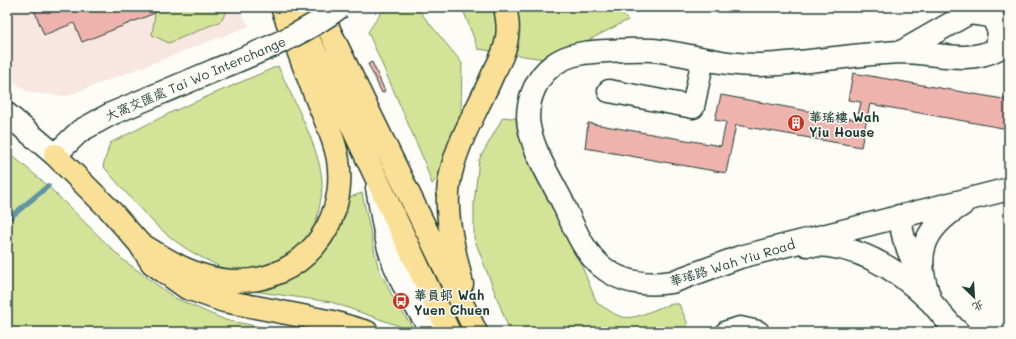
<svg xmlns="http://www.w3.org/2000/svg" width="1016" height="339" font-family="Mali,'LXGW WenKai TC',sans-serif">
<rect width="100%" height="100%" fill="#fdfcf7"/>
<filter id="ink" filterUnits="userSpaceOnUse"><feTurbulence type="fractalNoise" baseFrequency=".025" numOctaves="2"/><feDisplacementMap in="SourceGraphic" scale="8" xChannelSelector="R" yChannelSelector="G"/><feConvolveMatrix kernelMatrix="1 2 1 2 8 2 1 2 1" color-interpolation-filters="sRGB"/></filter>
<g filter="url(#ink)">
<path fill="#f8e6e1" d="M7 7H238L249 26 67 96 30 93 7 78Z"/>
<path fill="#d3e397" stroke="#799066" d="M156 7H229L221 21 169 43 152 35Z
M389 7H416L462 63 461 115 439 177 432 184 423 158 368 32 380 14Z
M462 7H615L628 20 550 60 478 49Z
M278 66C292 98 320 148 322 181 323 194 317 226 309 237 305 244 298 249 291 253 276 263 256 273 238 273 230 273 220 267 213 263 163 241 137 205 103 166L110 143 174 111Z
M503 117 521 119 597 303C604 307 612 313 619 316 639 323 660 302 679 304L687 322 688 332H510L474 238V203L479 160Z
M7 151 48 186 122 259 175 298 225 320 287 332H7Z
M362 193 378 267 396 303 416 332H408L399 326 331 302 231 288 290 278 312 265 329 246 340 225 347 198Z"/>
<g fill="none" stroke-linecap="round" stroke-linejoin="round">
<path stroke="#6093a4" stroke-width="5.5" d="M7 220 48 186
M99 332 106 329"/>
</g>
<path fill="#eeb3ad" stroke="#1f3d34" d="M33 7H153L155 13 82 42 74 23 44 35Z
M372 62 385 91 382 93 368 64Z
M853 73 1009 100 1008 129 870 104 861 147 736 125 726 173 585 148 588 123 721 146 726 122 715 120 721 95 857 120 861 102 848 100Z
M403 300 410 318H409L399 302Z
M782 328 799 332H781Z"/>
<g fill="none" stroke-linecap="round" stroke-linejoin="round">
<defs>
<path id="minor" d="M901 52 969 13 992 16 999 31 997 49C968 65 932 52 901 52 854 54 808 63 761 65 724 66 689 54 653 50 638 49 622 50 607 51 588 52 569 53 553 65 537 77 528 97 528 118 529 144 550 178 562 201 569 217 576 234 586 249 590 255 595 261 601 266 621 283 646 286 672 282L740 257 1009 189
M609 91 693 107 703 59
M7 114 55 155 80 131 111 114 213 71
M377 188C382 214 385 242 395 266 404 289 419 313 434 332
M899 216 904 239 919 277
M807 245C857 243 898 269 931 302 940 312 948 323 958 332
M931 301C914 258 920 230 962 205
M727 332 740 328 758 332"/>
<path id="major" d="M318 7 476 332
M298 19 332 84 449 332
M55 155 111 211 139 243 152 263 187 288 224 301 333 322 367 332
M139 243C168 261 198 280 233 281 300 283 348 226 338 160 335 140 325 119 317 100 305 69 293 38 282 7
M462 284C454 248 442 210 451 173 459 138 479 107 493 74 499 63 506 50 507 37 509 27 507 17 505 7"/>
</defs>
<use href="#minor" stroke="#1f3d34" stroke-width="25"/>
<use href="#major" stroke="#1f3d34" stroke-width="25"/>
<use href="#minor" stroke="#fdfcf7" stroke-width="22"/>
<use href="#major" stroke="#fadf96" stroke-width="22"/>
<defs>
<path id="minor-bridge" d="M213 71C256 53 302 36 340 7"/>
</defs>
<use href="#minor-bridge" stroke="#1f3d34" stroke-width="25" stroke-linecap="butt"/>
<use href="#minor-bridge" stroke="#fdfcf7" stroke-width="22"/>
</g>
</g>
<defs>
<symbol id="building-disc" viewBox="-11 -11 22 22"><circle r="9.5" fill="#c8321e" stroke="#fdfcf7"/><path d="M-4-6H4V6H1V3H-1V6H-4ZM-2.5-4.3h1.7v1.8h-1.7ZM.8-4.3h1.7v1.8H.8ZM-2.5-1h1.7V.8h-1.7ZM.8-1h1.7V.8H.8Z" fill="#fff"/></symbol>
<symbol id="bus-disc" viewBox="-11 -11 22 22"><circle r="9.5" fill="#c8321e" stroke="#fdfcf7"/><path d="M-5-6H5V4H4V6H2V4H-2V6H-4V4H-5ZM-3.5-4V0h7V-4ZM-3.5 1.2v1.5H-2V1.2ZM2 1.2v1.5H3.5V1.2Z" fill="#fff"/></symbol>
</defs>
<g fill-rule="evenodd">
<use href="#building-disc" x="786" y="113" width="20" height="20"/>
<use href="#bus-disc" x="391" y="291" width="20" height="20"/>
</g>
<g text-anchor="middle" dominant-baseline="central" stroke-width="3" stroke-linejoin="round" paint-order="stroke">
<g font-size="13" fill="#1f3d34" stroke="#fdfcf7">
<text transform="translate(195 78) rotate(-23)">大窩交匯處 Tai Wo Interchange</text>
<text transform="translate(732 262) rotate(-17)">華瑤路 Wah Yiu Road</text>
</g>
<g font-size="13" font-weight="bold" fill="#1f3d34" stroke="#fdfcf7" text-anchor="start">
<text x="809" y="116">華瑤樓 Wah<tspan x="809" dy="15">Yiu House</tspan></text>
<text x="414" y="294">華員邨 Wah<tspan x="414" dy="15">Yuen Chuen</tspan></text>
</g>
</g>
<rect width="1016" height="339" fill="none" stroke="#fdfcf7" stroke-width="24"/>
<rect x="12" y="12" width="992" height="315" fill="none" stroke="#1f3d34" stroke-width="1.5" filter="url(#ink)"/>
<g transform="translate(974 297) rotate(155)" stroke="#fdfcf7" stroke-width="3" paint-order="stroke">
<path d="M0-3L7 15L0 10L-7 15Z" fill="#1f3d34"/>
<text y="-6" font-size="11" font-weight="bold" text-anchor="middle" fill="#1f3d34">北</text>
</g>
</svg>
